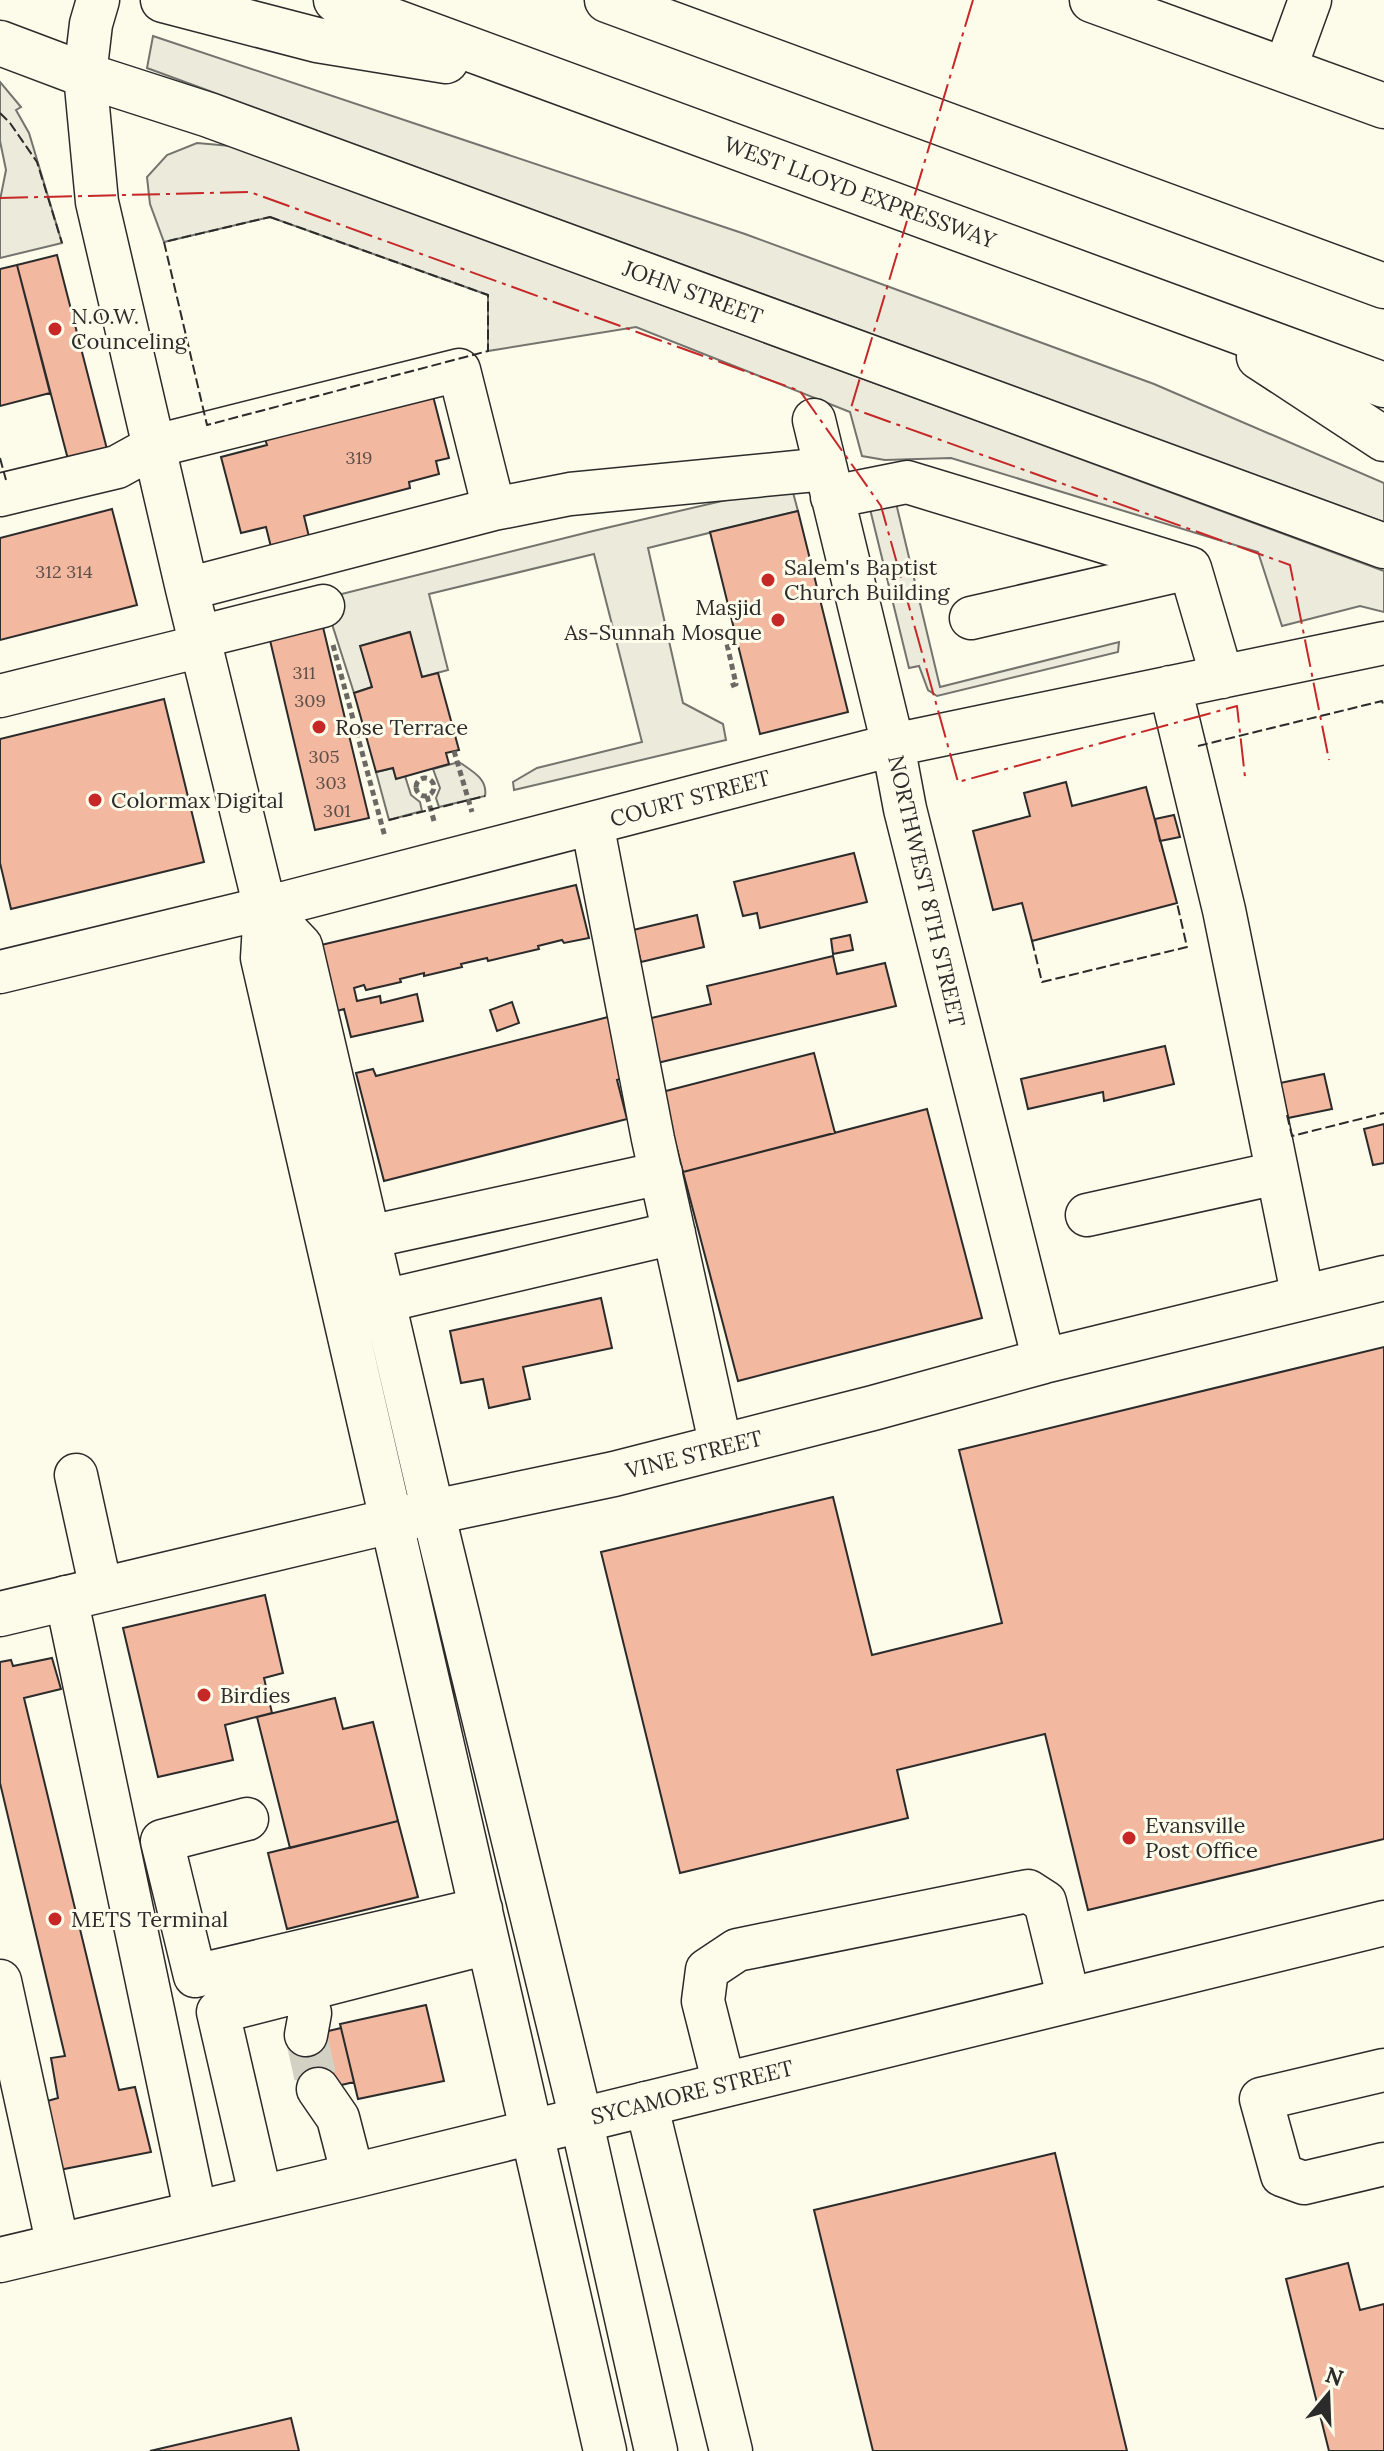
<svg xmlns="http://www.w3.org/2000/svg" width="1384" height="2451" font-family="Lora,serif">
<rect width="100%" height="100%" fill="#fdfbea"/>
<path fill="#ecebdb" stroke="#74746e" stroke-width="2" d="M153 36 745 234 1154 384 1384 483V522L147 68Z
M0 82 21 107 16 110 29 133 62 243 0 258V200L6 170 0 141Z
M197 143 231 146 275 162 1384 571V612L1360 606 1282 626 1258 552 951 458 885 460 862 456 850 412 636 327 488 351V295L270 217 164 242 150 204 147 177 167 155Z
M791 485 798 511 648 548 683 703 723 724 726 740 514 790 513 782 537 768 642 742 594 554 429 594 448 670 422 677 409 632 361 646 372 687 354 693 331 621 270 612 593 531Z
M896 503 940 687 1119 642 1118 652 937 696 928 690 919 666 909 668 870 509Z
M459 762C472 771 488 779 485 796L439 807 436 798 440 788 433 769Z
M393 768 396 778 405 776 411 795 420 802 422 811 389 820 376 772Z"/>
<path fill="#f2b8a0" stroke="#2b2b2b" stroke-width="2" d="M57 255 109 457 70 467 17 265Z
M17 265 50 393 0 406V269Z
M433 396 449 458 436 461 439 474 409 482 410 488 304 516 310 541 272 551 266 527 241 533 221 457 267 445 265 439Z
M112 509 137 605 0 640V538Z
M798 511 848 712 760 734 710 532Z
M322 623 369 818 315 830 269 636Z
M410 632 422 677 438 673 459 750 446 753 449 764 396 779 393 768 376 772 354 693 372 687 360 646Z
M164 699 204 862 11 909 0 863V739Z
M1066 782 1072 806 1146 787 1177 903 1032 941 1022 903 993 910 973 831 1030 816 1024 793Z
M1174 815 1180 837 1160 841 1155 819Z
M854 853 867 902 760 928 757 913 743 916 734 882Z
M576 885 589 938 564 943 562 940 538 946 539 949 488 961 487 958 461 964 462 967 424 976V973L400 979 401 982 366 990 364 985 354 988 357 1001 380 996 381 1003 417 994 423 1021 351 1037 344 1009 337 1011 321 945Z
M697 915 704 947 641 962 633 930Z
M850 935 853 950 833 954 831 939Z
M833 956 837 974 885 963 896 1006 653 1064 643 1020 711 1004 707 986Z
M512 1002 519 1023 497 1031 490 1010Z
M612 1016 627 1077 617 1080 627 1119 384 1181 356 1073 373 1069 376 1076Z
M1165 1046 1174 1084 1104 1101 1103 1092 1028 1109 1021 1079Z
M814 1053 835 1133 683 1172 662 1092Z
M1324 1074 1332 1109 1288 1118 1280 1083Z
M927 1109 982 1318 738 1381 683 1172Z
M1384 1124V1163L1373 1165 1364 1129Z
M601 1298 612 1348 523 1367 530 1399 489 1408 483 1379 461 1383 450 1331Z
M1384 1347V1839L1088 1910 1045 1734 897 1770 908 1818 680 1873 601 1552 833 1497 872 1655 1002 1623 959 1450Z
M265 1595 283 1673 264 1678 272 1713 225 1725 233 1760 158 1777 123 1628Z
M52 1658 61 1689 24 1698 119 2090 135 2087 151 2152 59 2170 44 2102 58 2098 51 2058 65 2056 0 1783V1662L11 1660 13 1666Z
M335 1698 343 1729 373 1722 398 1821 290 1848 257 1717Z
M398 1821 418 1897 287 1929 268 1853Z
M426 2005 444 2081 358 2099 340 2024Z
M341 2028 354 2082 312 2092 299 2038Z
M1055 2153 1127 2451H873L814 2210Z
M1348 2263 1360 2310 1384 2304V2451H1329L1286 2279Z
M291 2418 299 2451H150Z"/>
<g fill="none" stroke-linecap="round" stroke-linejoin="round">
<path stroke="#d3d1c4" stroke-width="42" stroke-dasharray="42 21" stroke-linecap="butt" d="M306 2035 318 2089"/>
<defs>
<path id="minor" d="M98 0 91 24 85 75 97 202 187 589 265 908 262 958 605 2451
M1285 69 1310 0
M814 420 893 745 905 809 1044 1361
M0 495 117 467 155 446 459 370 494 509 187 589
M832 497 907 482 1190 568 1222 677
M494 509 570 494 826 469
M971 618 1189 568
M199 637 323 606
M1170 687 1224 910 1303 1298
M0 696 201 646
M592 823 653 1139 721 1447
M265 908 301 946 433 1512 581 2119 656 2451
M0 972 265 908 893 745 1384 643
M1087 1215 1277 1173
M369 1237 661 1173
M384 1301 674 1233
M76 1475 101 1589
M66 1597 196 2214
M247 1819 162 1841 195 1976 481 1909
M0 1981 58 2246
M302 1991 310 2013 306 2035
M1384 2070 1261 2099 1282 2175 1304 2183 1384 2164
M724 2084 703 2001 707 1970 737 1950 1028 1891 1045 1902 1069 2000
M318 2089 338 2118 353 2176
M646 2103 731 2451
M261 2198 218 2012 488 1943"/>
<path id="major" d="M1092 0 1384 106
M0 43 85 75 209 115 1384 546
M0 1614 391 1521 614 1474 873 1408 1044 1361 1384 1278
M0 2260 353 2176 1384 1923"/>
<path id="highway" d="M163 0 317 40 446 61
M336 0 1384 385
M607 0 1384 286
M1259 357 1384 439"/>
</defs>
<use href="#minor" stroke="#2b2b2b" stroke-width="45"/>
<use href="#major" stroke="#2b2b2b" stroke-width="47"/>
<use href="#highway" stroke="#2b2b2b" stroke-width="47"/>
<path stroke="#6a6964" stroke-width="5" stroke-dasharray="6 4" stroke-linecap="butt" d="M333 645 385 837
M731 686 736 684 724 631 734 629
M454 751 472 812
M416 787a9 9 0 1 1 18 0a9 9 0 1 1-18 0Z
M427 796 434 821"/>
<use href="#minor" stroke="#fdfbea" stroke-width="42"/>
<use href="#major" stroke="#fdfbea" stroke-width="44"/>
<use href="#highway" stroke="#fdfbea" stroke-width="44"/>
<path stroke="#2b2b2b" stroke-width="2" stroke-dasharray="10 4" stroke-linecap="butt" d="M0 113 10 123 37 162 62 243
M270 217 488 295V351L207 425 164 242Z
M0 458 6 480
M1198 746 1382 701 1384 707
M389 820 485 796
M1032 941 1042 982 1187 947 1177 903
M1287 1115 1292 1136 1384 1113"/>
<path stroke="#c62828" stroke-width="2" stroke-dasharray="28 6 4 6" stroke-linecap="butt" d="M973 0 851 408 1290 565 1329 760
M0 198 250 192 800 391 881 506 958 782 1237 706 1245 777"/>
</g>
<g fill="#c62828" stroke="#fdfbea" stroke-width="3">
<circle cx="55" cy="329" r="8"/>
<circle cx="768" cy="580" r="8"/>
<circle cx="778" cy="620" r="8"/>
<circle cx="319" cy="727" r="8"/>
<circle cx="95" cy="800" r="8"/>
<circle cx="204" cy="1695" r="8"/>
<circle cx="1129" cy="1838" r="8"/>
<circle cx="55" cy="1919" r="8"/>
</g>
<g text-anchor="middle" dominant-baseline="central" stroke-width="6" stroke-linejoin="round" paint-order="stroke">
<g font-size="18" fill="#5d4e48">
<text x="359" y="457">319</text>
<text x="64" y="571">312 314</text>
<text x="304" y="672">311</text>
<text x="310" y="700">309</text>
<text x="324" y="756">305</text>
<text x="331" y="782">303</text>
<text x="337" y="810">301</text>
</g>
<g font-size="22" fill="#2b2b2b" stroke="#fdfbea">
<text transform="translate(860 192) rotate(20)">WEST LLOYD EXPRESSWAY</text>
<text transform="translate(693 292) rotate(20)">JOHN STREET</text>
<text transform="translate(690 798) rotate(-15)">COURT STREET</text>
<text transform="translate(927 891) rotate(77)">NORTHWEST 8TH STREET</text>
<text transform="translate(694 1454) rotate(-14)">VINE STREET</text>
<text transform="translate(692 2092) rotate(-14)">SYCAMORE STREET</text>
</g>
<g font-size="22" fill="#2b2b2b" stroke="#fdfbea" text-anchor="start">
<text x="71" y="316">N.O.W.<tspan x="71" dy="25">Counceling</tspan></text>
<text x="784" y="567">Salem's Baptist<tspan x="784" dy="25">Church Building</tspan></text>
<text x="762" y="607" text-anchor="end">Masjid<tspan x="762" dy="25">As-Sunnah Mosque</tspan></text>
<text x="335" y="727">Rose Terrace</text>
<text x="111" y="800">Colormax Digital</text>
<text x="220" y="1695">Birdies</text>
<text x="1145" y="1825">Evansville<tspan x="1145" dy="25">Post Office</tspan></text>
<text x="71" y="1919">METS Terminal</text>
</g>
</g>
<g transform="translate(1328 2395) rotate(19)" stroke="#fdfbea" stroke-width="6" paint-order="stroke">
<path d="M0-6L14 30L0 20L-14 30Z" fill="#2b2b2b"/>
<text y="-12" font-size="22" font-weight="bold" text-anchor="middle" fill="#2b2b2b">N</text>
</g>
</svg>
